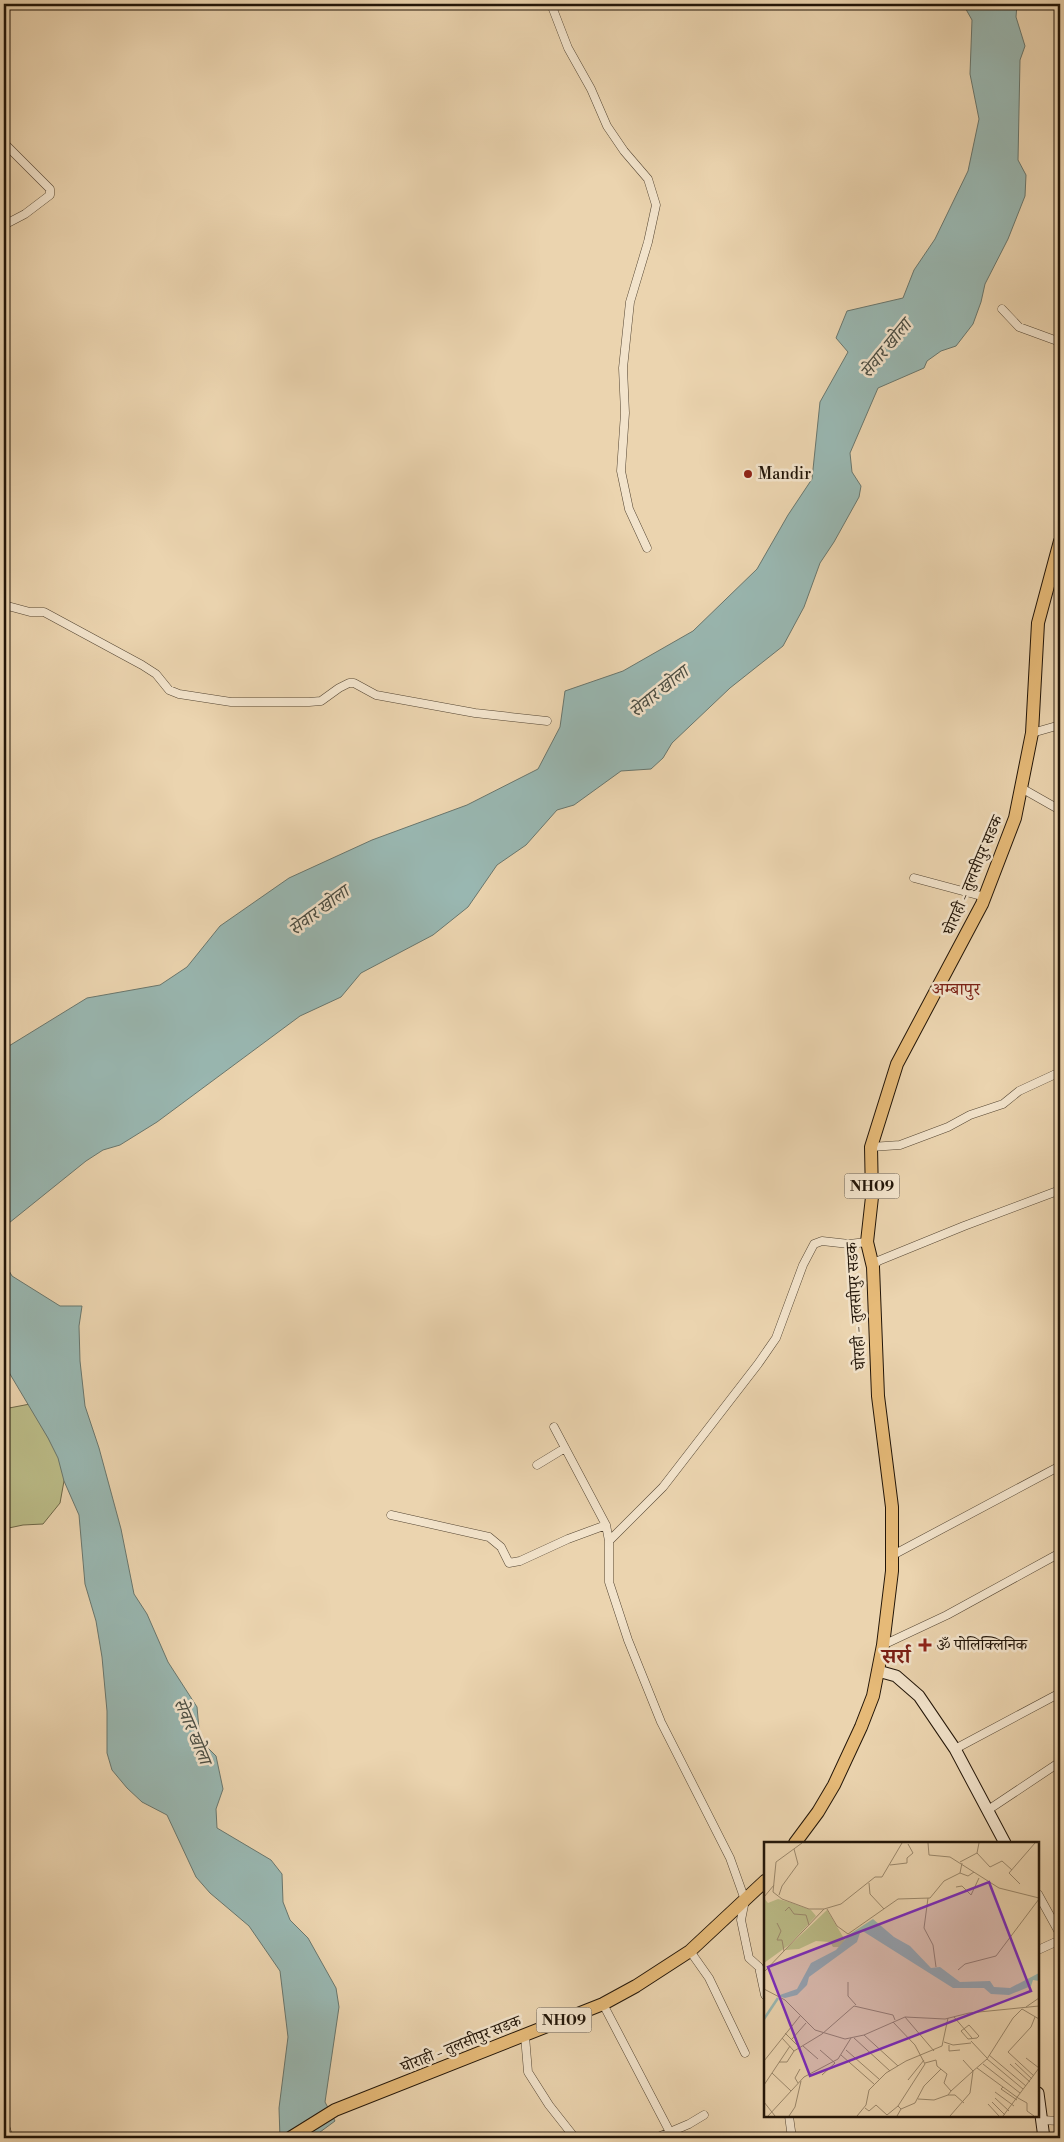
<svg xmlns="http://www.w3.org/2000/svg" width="1064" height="2142" font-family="'Libre Bodoni','Noto Serif Devanagari',serif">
<rect width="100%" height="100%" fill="#ebd4af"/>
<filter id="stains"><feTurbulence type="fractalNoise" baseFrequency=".004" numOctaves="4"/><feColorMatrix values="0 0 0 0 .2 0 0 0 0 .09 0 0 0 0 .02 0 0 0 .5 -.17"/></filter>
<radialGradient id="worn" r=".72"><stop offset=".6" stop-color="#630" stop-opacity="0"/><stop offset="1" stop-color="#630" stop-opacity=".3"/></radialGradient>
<path fill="#bbbc88" stroke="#6e6848" d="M30 1404 66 1470 60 1503 43 1524 23 1525 4 1529V1409Z"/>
<path fill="#99b7b1" stroke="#69766d" d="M963 4H1017L1016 17 1025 46 1020 60 1018 160 1026 175 1025 196 1008 239 985 284 981 302 973 324 956 346 941 351 927 361 924 368 878 388 850 453 852 472 861 486 859 497 834 542 820 563 804 607 783 646 730 688 672 743 663 758 651 769 621 771 574 805 557 810 526 845 497 865 468 907 433 935 361 973 341 997 300 1016 157 1122 120 1145 103 1150 86 1161 4 1227V1049L87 998 160 985 187 967 220 926 289 878 372 840 467 805 538 769 560 727 565 691 623 671 693 631 757 569 788 515 812 479 820 402 848 352 836 338 847 311 903 298 914 270 935 239 968 171 979 119 970 74 972 20Z
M4 1262 12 1276 60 1306H82L79 1326 80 1361 85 1406 99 1448 121 1529 134 1594 147 1614 168 1662 197 1707 200 1740 216 1756 223 1789 216 1809 217 1828 271 1860 282 1874 283 1902 290 1920 308 1938 336 1988 339 2007 325 2102 335 2121 312 2138H280L279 2108 288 2037 280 1971 249 1926 210 1893 196 1877 167 1815 142 1802 127 1788 112 1770 107 1753V1711L102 1657 96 1621 85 1584 79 1515 64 1481 58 1458 48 1438 4 1364Z"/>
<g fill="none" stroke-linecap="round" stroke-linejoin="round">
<defs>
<path id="street" d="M551 4 568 48 591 89 607 126 624 151 648 179 656 205 648 242 630 302 623 368 625 413 621 471 629 509 647 548
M4 143 50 189V195L25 214 4 225
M1002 309 1019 327 1060 342
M4 605 30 612H44L142 665 156 674 169 690 179 694 231 702H309L321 701 339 688 349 683H354L376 695 475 713 547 721
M1032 733 1060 725
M1023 789 1060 810
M914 878 985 897
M871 1147 900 1145 948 1127 970 1115 1003 1104 1019 1091 1060 1072
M873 1267 878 1261 964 1226 1060 1190
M554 1427 606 1525 609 1541
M537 1465 565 1448
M391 1515 489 1537 501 1547 509 1563 520 1561 568 1539 606 1525
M893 1555 1060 1466
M883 1645 947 1615 1060 1553
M955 1749 1060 1693
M988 1810 1060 1762
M1038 1894 1060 1934
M1038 1950 1060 1940
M690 1951 709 1978 745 2053
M765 1995 759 1967 749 1958 741 1920 745 1900 730 1858 661 1722 628 1640 609 1582V1541L663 1487 758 1364 776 1338 803 1265 814 1244 822 1241 849 1244 867 1242
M603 2004 673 2138
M525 2036 528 2072 549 2105 575 2138
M789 2116 792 2138
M1041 2120 1060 2121
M4 2123 9 2138
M656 2138 689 2124 704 2115"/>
<path id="secondary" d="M878 1671 896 1676 919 1696 955 1749 1005 1843
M1038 2093 1044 2138"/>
<path id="primary" d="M795 1843 818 1812 834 1785 861 1727 873 1696 883 1645 892 1571V1507L878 1396 873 1267 867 1242 872 1197 871 1147 897 1064 982 904 1015 818 1032 733 1038 623 1060 541
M290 2138 335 2110 603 2004 636 1986 690 1951 765 1881"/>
</defs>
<use href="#street" stroke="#544532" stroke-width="9"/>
<use href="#secondary" stroke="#221508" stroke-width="13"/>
<use href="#primary" stroke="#221508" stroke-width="14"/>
<use href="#street" stroke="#f2e3cb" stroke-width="8"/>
<use href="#secondary" stroke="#f2e3cb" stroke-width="11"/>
<use href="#primary" stroke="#e6ba78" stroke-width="12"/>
</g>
<g fill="#8f2418" stroke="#f2e3cb" stroke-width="2">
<circle cx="748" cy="474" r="5"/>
<path d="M922.5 1637.5h5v5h5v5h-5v5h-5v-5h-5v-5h5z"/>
</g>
<g text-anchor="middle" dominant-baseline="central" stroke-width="5" stroke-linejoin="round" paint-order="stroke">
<g fill="#f2e3cb" stroke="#605342" stroke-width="1">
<rect x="844.5" y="1173.5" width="55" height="25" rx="4"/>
<rect x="536.5" y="2007.5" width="55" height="25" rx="4"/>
</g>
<g font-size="15" font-weight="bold" fill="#221508">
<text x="872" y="1186">NH09</text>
<text x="564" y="2020">NH09</text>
</g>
<g font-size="16" fill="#221508" stroke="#f2e3cb" text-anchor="start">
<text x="758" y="474">Mandir</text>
<text x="936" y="1645">ॐ पोलिक्लिनिक</text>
</g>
<g font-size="16" fill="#221508" stroke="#f2e3cb">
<text transform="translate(973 875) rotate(-67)">घोराही - तुलसीपुर सडक</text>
<text transform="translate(856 1306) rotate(-94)">घोराही - तुलसीपुर सडक</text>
<text transform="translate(461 2044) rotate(-22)">घोराही - तुलसीपुर सडक</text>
</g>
<g font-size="18" font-style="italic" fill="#4c4e43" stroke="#f2e3cb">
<text transform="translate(886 349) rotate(-51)">सेवार खोला</text>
<text transform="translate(659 692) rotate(-39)">सेवार खोला</text>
<text transform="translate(319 911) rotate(-37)">सेवार खोला</text>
<text transform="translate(192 1731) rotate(67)">सेवार खोला</text>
</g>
<g font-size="18" fill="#7a1f14" stroke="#f2e3cb">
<text x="956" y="989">अम्बापुर</text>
</g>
<g font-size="21" font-weight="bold" fill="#7a1f14" stroke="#f2e3cb">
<text x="896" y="1657">सर्रा</text>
</g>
</g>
<g transform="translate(764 1842)">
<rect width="275" height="275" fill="#ebd4af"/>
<path d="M0 56 4 61 14 57 25 60 47 68 52 74 25 103 0 121ZM63 68 81 98 76 105H69L66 100 52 99 35 107 21 108Z" fill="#bbbc88"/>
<path d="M109 77 130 95 146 104 167 126 176 125 196 140 226 139 230 145 246 146 275 131V139L269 138 267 144 245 153 227 152 220 146H189L97 88 93 100 45 135 43 143 33 153 21 156 13 154 33 147 47 121 72 108 86 92Z" fill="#99b7b1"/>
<path fill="none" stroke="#99b7b1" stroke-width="2.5" d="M0 177 14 156"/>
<path fill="none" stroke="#9b886c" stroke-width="1" d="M38 1 12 20 9 50 18 57 45 67H60M164 1 165 13 186 15 235 46 275 56M213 11 226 25 238 19 248 28M196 20 213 11 215 1M126 23 143 21V16L149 11 144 2M196 31 204 34 210 30M105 41 106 52 120 67M256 42 245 31 271 1M192 45 198 44 207 53 215 36M15 53 18 44 34 22 30 7M0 55 10 43M164 56 160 86 169 103 172 125M63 67 73 84 84 92 134 57 166 56 180 39 196 31 198 21M21 69 25 65 30 72 42 73 45 83M13 81 17 89 13 98H18L20 109M194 128 201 122 232 114 275 57M0 130 60 67 77 62 111 35H118L138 1M84 140V154L92 163M0 147 21 158 51 188 81 197 100 193 141 175 181 177 205 171 275 164M262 165 275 156M141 175 170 209M190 175 208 196M129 180 151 203 161 222 134 264 137 267 133 274M205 183 215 194 213 196 204 197 197 189ZM21 191 36 206M100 193 134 224M18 196 30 209M90 196 126 229M28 197 42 181M207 199 223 216M180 200 189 203 207 201M185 203V209L196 208M39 204 54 217M56 208 71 221 58 233M82 208 115 237M77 213 110 242M225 213 262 244M262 216 275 226M223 217 259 247M0 219 36 174M15 220H23L30 209 58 192 90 164 129 173 131 178M161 221 172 218 173 224 183 232 180 241 187 249 184 253H191L200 261M251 221 268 237M219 222 256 251M246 222 266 240M213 226 254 256M8 231 27 249M270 234 244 210 267 185 271 175M144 238 160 218M34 241 31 236 36 227M0 243 26 204M239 245 237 247 253 258M187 249 209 229 199 218M231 250 250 264M231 256 245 269M254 256 263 261V269L270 274M154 257 170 258 184 253M0 260 11 274M228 260 241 273M224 262 235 274M101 266 105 269 112 263 123 273 134 264M137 267 151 261 160 244 177 227M4 274 40 235 74 217 87 196M25 274 31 265 37 239M93 274 102 263 105 248 122 231 142 219 178 204 184 176M186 274 206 251 209 229 223 217 249 176 258 167 275 177M239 274 275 226"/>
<path fill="#7b2cbf" fill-opacity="0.15" stroke="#7b2cbf" stroke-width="2.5" d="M225 40 267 149 46 234 4 125Z"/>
<rect width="275" height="275" fill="none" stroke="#221508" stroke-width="2.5"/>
</g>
<rect width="1064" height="2142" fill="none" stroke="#ebd4af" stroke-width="20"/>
<rect x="5" y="5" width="1054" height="2132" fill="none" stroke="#221508" stroke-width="2.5"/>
<rect x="10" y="10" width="1044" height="2122" fill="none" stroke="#221508"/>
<rect width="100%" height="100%" filter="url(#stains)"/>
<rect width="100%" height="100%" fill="url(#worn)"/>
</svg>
